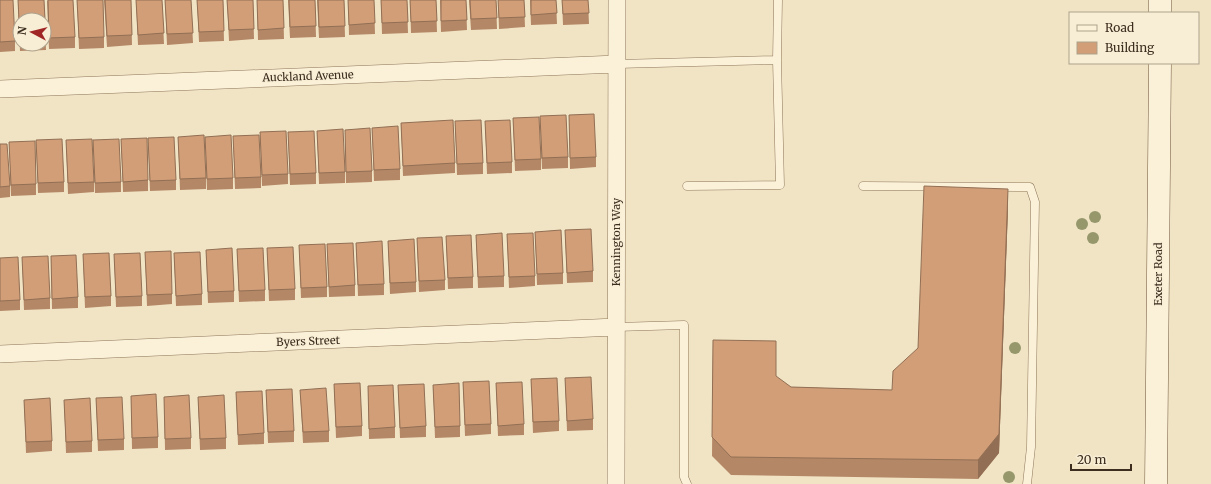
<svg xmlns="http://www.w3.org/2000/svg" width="1211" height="484" font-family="Merriweather,serif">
<rect width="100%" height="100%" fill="#f1e4c5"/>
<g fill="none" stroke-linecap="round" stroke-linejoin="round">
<defs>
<path id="lane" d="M777 60 778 0
M617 64 777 60 780 185 687 186
M863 186 1030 187 1035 202 1031 447 1027 484
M616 327 684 325V477L687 484"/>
<path id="street" d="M0 89 617 64
M0 354 616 327
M616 484 617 0"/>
<path id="secondary" d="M1160 13V0
M1156 484 1160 63"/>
</defs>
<use href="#lane" stroke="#8d7659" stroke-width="9"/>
<use href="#street" stroke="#8d7659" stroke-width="18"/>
<use href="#secondary" stroke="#6f563c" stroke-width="23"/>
<use href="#lane" stroke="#fbf1d9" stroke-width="8"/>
<use href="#street" stroke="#fbf1d9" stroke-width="17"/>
<use href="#secondary" stroke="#fbf1d9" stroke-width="22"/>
</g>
<g fill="#96986c">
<circle cx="1095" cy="217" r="6"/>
<circle cx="1082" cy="224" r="6"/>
<circle cx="1093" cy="238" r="6"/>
<circle cx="1015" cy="348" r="6"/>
<circle cx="1009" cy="477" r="6"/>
</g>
<path fill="#b48867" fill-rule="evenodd" d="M0 0 15 41V51L0 52Z
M18 0H44L46 50 20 51ZM20 20H44V44H20Z
M47 0 75 37V48L49 49Z
M77 0 104 37V48L79 49Z
M104 0H131L132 45 107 47Z
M136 0H162L164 44 138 45Z
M165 0H191L193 43 167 45Z
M197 0H223L224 41 199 42Z
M227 0H253L254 39 229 41Z
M257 0H283L284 39 258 40Z
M288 0H315L316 37 290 38Z
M317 0H344L345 37 319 38Z
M348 0H374L375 34 349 35Z
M381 0H407L408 33 382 34Z
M410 0H436L437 32 411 33Z
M440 0H466L467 30 441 32Z
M469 0H496L497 29 471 30Z
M498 0H524L525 27 499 29Z
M530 0H556L557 24 531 25Z
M562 0H588L589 24 563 25Z
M569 115 596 157V167L570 169Z
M540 116 568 157V168L542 169Z
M513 118 541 159V170L515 171Z
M455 121 483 163V174L457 175Z
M485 121 512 162V173L487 174Z
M401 123 455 163V173L403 176Z
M372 128 400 169V180L374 181Z
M345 130 372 171V182L346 183Z
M317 131 345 172V183L319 184Z
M260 132 288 174V184L262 186Z
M288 132 316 173V184L290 185Z
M233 136 261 177V188L235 189Z
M178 137 206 178V189L180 190Z
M205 137 233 178V189L207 190Z
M148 138 176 180V190L150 191Z
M121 139 148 180V191L123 192Z
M36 140 64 182V192L38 193Z
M66 140 94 182V192L68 194Z
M93 140 121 182V192L95 193Z
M9 142 36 184V195L11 196Z
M0 144 10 186V197L0 198Z
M1008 208 999 453 978 479 731 475 712 456 713 340 791 387 892 390 918 348Z
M565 230 593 271V282L567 283Z
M535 232 563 273V284L537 285Z
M507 234 535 276V286L509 288Z
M476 235 504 276V287L478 288Z
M446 236 473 277V288L448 289Z
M417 238 445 280V290L419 292Z
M388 241 416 282V292L390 294Z
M356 243 384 284V295L358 296Z
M327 244 355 285V296L329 297Z
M299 245 327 287V297L301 298Z
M267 248 295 289V300L269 301Z
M237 249 265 290V301L239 302Z
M206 250 234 291V302L208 303Z
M145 252 172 294V304L147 306Z
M174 253 202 294V305L176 306Z
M83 254 111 296V306L85 308Z
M114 254 142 296V306L116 307Z
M51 256 78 297V308L52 309Z
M22 257 50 298V309L24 310Z
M0 258 20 300V310L0 311Z
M565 378 593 419V430L567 431Z
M531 379 559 421V431L533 433Z
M463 382 491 424V434L465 436Z
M496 383 524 424V435L498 436Z
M334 384 362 426V436L336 438Z
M398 385 426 426V437L400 438Z
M433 385 460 426V437L435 438Z
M368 386 395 427V438L369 439Z
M266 390 294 431V442L268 443Z
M300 390 329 431V442L303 443Z
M236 392 264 433V444L238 445Z
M131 396 158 437V448L132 449Z
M164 397 191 438V449L165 450Z
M198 397 226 438V449L200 450Z
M96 398 124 439V450L98 451Z
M24 400 52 441V451L26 453Z
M64 400 92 441V452L66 453Z"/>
<path fill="#926f54" d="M1008 189V208L999 453 978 479V460Z"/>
<path fill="#d19e78" stroke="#926f54" d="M0 0H13L15 41 0 42Z
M18 0H44L46 39H44V20H20V41Z
M48 0H73L75 37 49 38Z
M77 0H103L104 37 79 38Z
M105 0H131L132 35 107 36Z
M136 0H162L164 33 138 35Z
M165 0H191L193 33 167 34Z
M197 0H223L224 31 199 32Z
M227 0H253L254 29 229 30Z
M257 0H283L284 28 258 30Z
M289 0H315L316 26 290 27Z
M318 0H344L345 26 319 27Z
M348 0H374L375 23 349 25Z
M381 0H407L408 22 382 23Z
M410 0H436L437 21 411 22Z
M441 0H466L467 20 441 21Z
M470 0H496L497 18 471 19Z
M498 0H524L525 17 499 18Z
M531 0H556L557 13 531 15Z
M562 0H588L589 13 563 14Z
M594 114 596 157 570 158 569 115Z
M566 115 568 157 542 158 540 116Z
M539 117 541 159 515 160 513 118Z
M453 120 455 163 403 166 401 123Z
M481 120 483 163 457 164 455 121Z
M510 120 512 162 487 163 485 121Z
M398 126 400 169 374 170 372 128Z
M370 128 372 171 346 172 345 130Z
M343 129 345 172 319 173 317 131Z
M286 131 288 174 262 175 260 132Z
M314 131 316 173 290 174 288 132Z
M204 135 206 178 180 179 178 137Z
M231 135 233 178 207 179 205 137Z
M259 135 261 177 235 178 233 136Z
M174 137 176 180 150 181 148 138Z
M147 138 148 180 123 182 121 139Z
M62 139 64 182 38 183 36 140Z
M92 139 94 182 68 183 66 140Z
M119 139 121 182 95 183 93 140Z
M35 141 36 184 11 185 9 142Z
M0 144H7L10 186 0 187Z
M924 186 1008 189 999 434 978 460 731 457 712 437 713 340 776 341V376L791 387 892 390 893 371 918 348Z
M591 229 593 271 567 273 565 230Z
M561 230 563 273 537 274 535 232Z
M502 233 504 276 478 277 476 235Z
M533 233 535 276 509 277 507 234Z
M471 235 473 277 448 278 446 236Z
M442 237 445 280 419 281 417 238Z
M414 239 416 282 390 283 388 241Z
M382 241 384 284 358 285 356 243Z
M353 243 355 285 329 287 327 244Z
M325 244 327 287 301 288 299 245Z
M293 247 295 289 269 290 267 248Z
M232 248 234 291 208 292 206 250Z
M263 248 265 290 239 291 237 249Z
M171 251 172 294 147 295 145 252Z
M200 252 202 294 176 296 174 253Z
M109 253 111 296 85 297 83 254Z
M140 253 142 296 116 297 114 254Z
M76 255 78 297 52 299 51 256Z
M48 256 50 298 24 300 22 257Z
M18 257 20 300 0 301V258Z
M591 377 593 419 567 421 565 378Z
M557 378 559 421 533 422 531 379Z
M489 381 491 424 465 425 463 382Z
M522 382 524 424 498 426 496 383Z
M360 383 362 426 336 427 334 384Z
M459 383 460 426 435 427 433 385Z
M424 384 426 426 400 428 398 385Z
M393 385 395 427 369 429 368 386Z
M326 388 329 431 303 432 300 390Z
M292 389 294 431 268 432 266 390Z
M262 391 264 433 238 435 236 392Z
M156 394 158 437 132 438 131 396Z
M189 395 191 438 165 439 164 397Z
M224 395 226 438 200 439 198 397Z
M122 397 124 439 98 440 96 398Z
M50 398 52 441 26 442 24 400Z
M90 398 92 441 66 442 64 400Z"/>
<g text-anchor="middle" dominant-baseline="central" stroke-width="3" stroke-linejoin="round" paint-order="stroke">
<g font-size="11" fill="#3c2d1e" stroke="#f8eed5">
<text transform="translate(308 76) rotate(-2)">Auckland Avenue</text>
<text transform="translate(616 242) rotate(-90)">Kennington Way</text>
<text transform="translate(1158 274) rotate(-90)">Exeter Road</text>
<text transform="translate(308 341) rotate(-2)">Byers Street</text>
</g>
</g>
<rect x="1069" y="12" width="130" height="52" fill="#f8eed5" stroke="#ada18c"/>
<rect x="1077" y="25" width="20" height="6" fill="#fbf1d9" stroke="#ada18c"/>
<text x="1105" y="32" font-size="12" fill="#3c2d1e">Road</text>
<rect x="1077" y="42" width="20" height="12" fill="#d19e78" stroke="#ada18c"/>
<text x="1105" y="52" font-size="12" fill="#3c2d1e">Building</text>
<g transform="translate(32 32) rotate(277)"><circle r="19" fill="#f8eed5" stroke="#ada18c"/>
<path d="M0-3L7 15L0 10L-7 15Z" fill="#a02626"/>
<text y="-6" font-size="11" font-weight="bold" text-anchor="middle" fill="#3c2d1e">N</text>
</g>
<path d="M1071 464v6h60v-6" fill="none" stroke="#3c2d1e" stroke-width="2"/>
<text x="1077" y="464" font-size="12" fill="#3c2d1e" stroke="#f8eed5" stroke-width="3" paint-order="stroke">20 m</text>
</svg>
